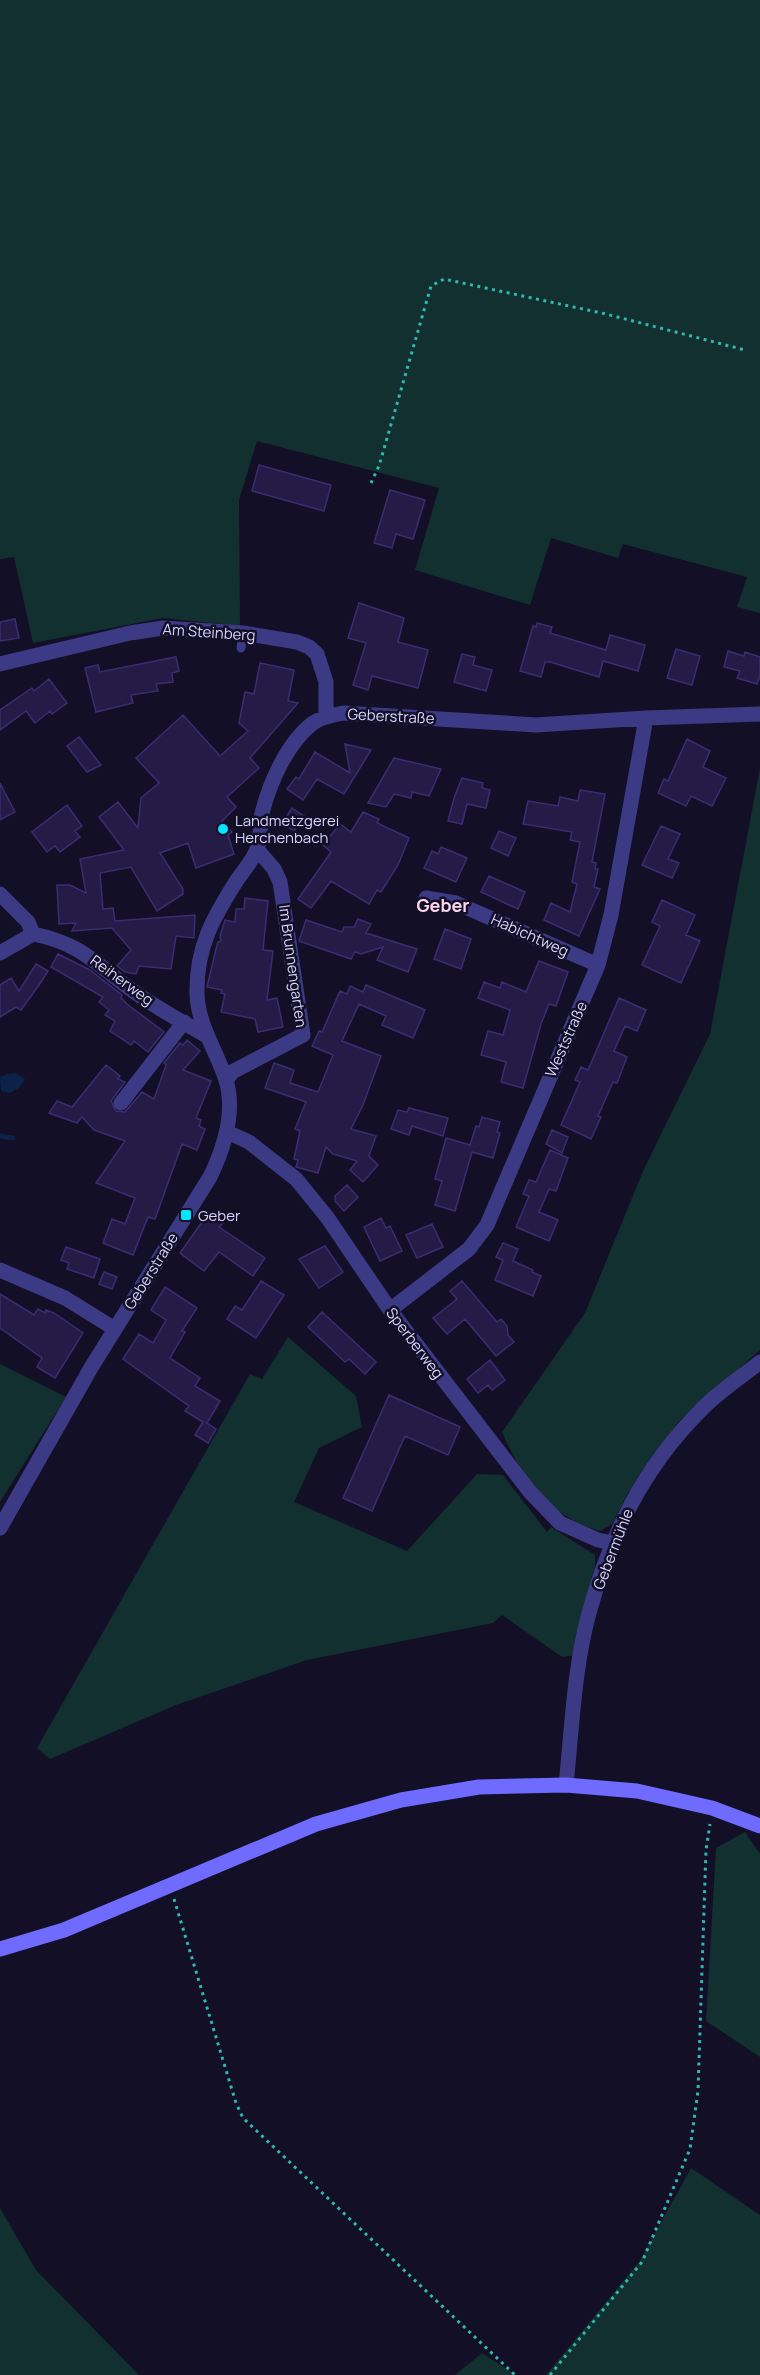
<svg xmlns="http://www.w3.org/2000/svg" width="760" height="2375" font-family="Manrope,sans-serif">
<rect width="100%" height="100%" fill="#130f26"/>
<path fill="#12302f" d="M0 0H760V613L737 607 747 577 623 544 618 558 551 538 530 605 415 570 439 488 257 441 239 500 240 626 163 618 33 643 14 557 0 559Z
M760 768V1350L680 1420 650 1459 627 1495 612 1524 600 1531C549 1517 522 1478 502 1432L585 1313 643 1171 710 1034Z
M288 1337 356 1396 362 1427 319 1448 294 1502 407 1551 477 1474 503 1475 547 1532 551 1527 595 1555V1567L582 1612 575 1655 562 1657 502 1615 493 1623 307 1660 176 1705 50 1759 37 1748 250 1374 262 1379Z
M0 1364 66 1397 0 1502Z
M745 1832 760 1854V2057L706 2021 716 1848Z
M691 2168 760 2215V2375H546L639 2262Z
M0 2208 36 2270 139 2375H0Z
M482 2353 516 2375H455Z"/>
<path fill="#0c2248" d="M15 1073 25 1079 19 1088 10 1093 1 1091 0 1077 7 1074Z"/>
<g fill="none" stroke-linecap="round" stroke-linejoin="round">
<path stroke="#0c2248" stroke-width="5" d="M0 1136 13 1138"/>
</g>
<path fill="#241b47" stroke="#3b2d73" stroke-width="1.5" d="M259 465 331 485 324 511 252 491Z
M390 490 425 500 413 539 396 534 392 548 374 543Z
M359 603 404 618 398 642 428 650 418 688 372 676 368 690 353 685 366 643 348 638Z
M15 619 19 638 0 641V622Z
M537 623 552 627 550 633 606 650 610 635 645 645 638 671 603 661 599 677 550 662H545L541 677 520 671 533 626 536 627Z
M676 649 700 656 692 685 667 678Z
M728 651 744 656 745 652 760 657V676L757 684 737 678 740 671 724 667Z
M462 654 475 657 473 665 492 670 486 691 454 682Z
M176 657 179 671 172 673 173 682 156 684 158 691 131 695 133 703 96 712 85 668 98 665 100 672Z
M260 663 294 670 288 701 298 703 250 758 259 768 227 797 236 807 222 821 232 832 228 835 234 854 196 868 188 843 160 853 183 889V894L157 911 131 867 100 873 103 909 113 908 115 921 195 915 194 938 176 936 171 969 139 966 136 974 125 972 117 966 131 950 112 928 72 931 76 923 59 924 57 885H70L86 893 80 859 124 850 99 817 118 802 138 828 141 798 159 783 136 758 183 715 220 756 248 731 239 723 245 692 254 694Z
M49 679 67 703 52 714 50 711 35 723 26 711 0 730V710L32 688 34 691Z
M79 737 101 765 87 772 67 746Z
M687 739 710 751 703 767 726 778 712 806 691 796 686 806 658 793 664 779 668 781Z
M345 744 371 750 344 794 317 779 303 800 287 789 296 777 299 779 315 752 350 773Z
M394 758 441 769 429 796 412 792 411 798 394 794 386 807 368 803Z
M462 778 483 783 482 788 490 790 486 808 467 804 462 824 448 821 454 798Z
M0 783 15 812 0 820Z
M580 790 605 794 592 862 596 863 595 869H598L594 887 600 889 579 936 544 920 551 903 570 912 577 884 572 882 580 842 570 840 572 832 523 824 528 801 558 806 560 797 578 801Z
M67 805 82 826 75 831 80 837 60 852 55 846 47 852 32 832Z
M292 808 304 816 294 831 282 823Z
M363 812 379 819 377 823 409 838 398 865 381 892 377 890 369 904 331 881 311 908 298 899 331 852 323 845 340 824 351 832Z
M661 826 680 834 668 859 679 863 672 878 642 865Z
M499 831 516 838 508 856 491 848Z
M441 847 467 858 456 882 424 868 432 851 438 854Z
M489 876 525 892 518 909 481 892Z
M245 898 268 901 263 950 273 951 267 1000 277 998 283 1027 258 1032 255 1019 221 1012 225 994 221 993 222 990 207 987 216 949 218 942 221 941 220 936 225 920 235 922 236 909H244Z
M662 900 695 915 686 935 700 941 681 983 642 965 660 926 652 922Z
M358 919 371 924 366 933 417 949 408 972 377 960 383 947 361 954 355 952 351 959 299 941 306 920 342 932 344 927H354Z
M445 929 471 939 461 969 434 959Z
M58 954 90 970 122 995 121 998 127 1004 164 1032 148 1052 134 1041 131 1045 110 1031 115 1021 105 1015 109 1010 99 1002 103 997 51 967Z
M539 961 568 972 556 1006 549 1004 541 1024 523 1088 501 1082 506 1062 481 1055 488 1031 503 1035 510 1010 478 998 484 982 500 988 502 982 526 992Z
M36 964 48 971 39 985 21 1010 16 1007 0 1017V985L11 978 19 991Z
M366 985 425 1010 413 1038 382 1025 386 1016 359 1004 342 1041 381 1056 363 1105 351 1129 376 1136 369 1156 378 1165 363 1182 350 1170 357 1161 333 1154 326 1147 318 1173 296 1167 298 1160 294 1159 300 1131 295 1129 306 1102 265 1088 274 1063 294 1070 290 1083 318 1092 333 1055 312 1046 319 1031 322 1032 340 991 347 994 350 986 363 992Z
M619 998 646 1010 637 1031 625 1026 614 1051 627 1057 617 1083 613 1082 598 1116 601 1117 591 1139 561 1125 580 1082 575 1080 581 1067 588 1070Z
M187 1040 200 1051 183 1070 211 1081 196 1118 201 1120 199 1126 205 1129 197 1150 182 1144 155 1219 148 1217 133 1255 103 1243 112 1219 125 1224 135 1198 96 1183 125 1141 94 1130 82 1117 77 1123 49 1113 57 1101 72 1107 106 1065 120 1076 118 1079 125 1082 111 1101 116 1111 125 1112 142 1092 154 1099 166 1065 164 1063 180 1043 183 1045Z
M409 1108 448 1118 443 1136 412 1126 409 1135 391 1129 398 1110 407 1112Z
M482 1117 500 1122 497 1132 500 1133 493 1158 472 1152 455 1211 435 1205 442 1181 435 1179 446 1138 470 1145 476 1126 479 1127Z
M552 1130 568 1137 562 1153 546 1144Z
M550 1150 568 1158 556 1191 549 1189 539 1212 558 1220 549 1241 516 1227 529 1196 523 1194 529 1180 536 1182Z
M347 1185 358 1197 344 1211 335 1201V1196Z
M209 1212 223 1223 219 1227 265 1258 253 1276 219 1252 204 1271 180 1253Z
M381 1218 386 1228 390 1226 402 1251 380 1261 364 1227Z
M432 1224 443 1247 417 1258 406 1235Z
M503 1243 518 1249 513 1261 533 1270 532 1272 541 1276 533 1296 495 1280 503 1260 496 1257Z
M325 1246 343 1272 319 1288 299 1259Z
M66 1247 100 1259 94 1278 67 1269 69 1263 61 1260Z
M104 1272 117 1277 112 1289 99 1284Z
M261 1281 284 1295 256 1338 227 1319 235 1306 242 1310Z
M462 1281 497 1322 501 1319 507 1326 508 1335 514 1342 496 1356 465 1319 447 1334 433 1318 457 1299 450 1291Z
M165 1287 197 1308 182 1331 185 1332 170 1358 200 1378 195 1386 220 1401 207 1423 216 1429 208 1443 195 1435 203 1422 185 1411 189 1406 123 1359 139 1334 153 1343 166 1320 151 1310Z
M0 1294 34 1315 38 1309 45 1313 46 1310 54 1313 83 1333 55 1378 37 1367 42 1358 0 1328Z
M322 1312 376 1362 365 1374 349 1359 345 1362 308 1327Z
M490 1360 505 1380 492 1390 488 1385 478 1393 467 1379Z
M389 1395 460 1427 448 1455 405 1436 372 1511 343 1498Z"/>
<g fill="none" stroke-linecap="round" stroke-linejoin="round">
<path stroke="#2fb8b0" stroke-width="3" stroke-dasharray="3 4.5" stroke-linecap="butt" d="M371 483 379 466 431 286 444 279 606 314 745 350
M174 1899 236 2103 243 2118 515 2375
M550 2375 642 2262 690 2149 698 2091 706 1850 710 1824"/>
<path stroke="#3d3a85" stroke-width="9" d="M241 648 243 633"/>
<path stroke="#3d3a85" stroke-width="15" d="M0 664 130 633 163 628 243 633 297 642 309 647 317 654 326 682V716
M0 894 28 922 33 934
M426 898 456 903 598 965
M0 953 33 934C84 944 97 966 136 993 158 1009 183 1022 207 1036
M226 1081 232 1072 303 1035 280 882 274 869 257 849
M121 1103 184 1022
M227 1132 249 1142 296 1179 327 1217 390 1310 530 1492 560 1523 598 1540 612 1543
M0 1270 65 1298 115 1329
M390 1310 469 1249 487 1225 598 965 611 915 646 718
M0 1528 92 1366 210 1177C224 1148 236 1113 226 1080 217 1052 198 1025 197 994 196 947 213 918 237 880 244 870 253 860 257 849 261 838 260 825 262 813 270 782 287 743 313 723 322 717 333 715 343 713L536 725 646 718 760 714
M566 1785C572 1728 574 1668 589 1613 610 1536 643 1468 700 1411 717 1393 740 1378 760 1362"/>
<path stroke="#6f6bff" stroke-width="15" d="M0 1949 64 1930 316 1824 401 1800 479 1787 566 1785 637 1791 712 1808 760 1826"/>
</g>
<g fill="#00e5ff" stroke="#130f26" stroke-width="2">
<circle cx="223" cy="829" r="6"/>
<rect x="180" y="1209" width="12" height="12" rx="3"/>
</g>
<g text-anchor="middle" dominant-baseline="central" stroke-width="5" stroke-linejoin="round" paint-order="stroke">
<g font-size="15" fill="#d9d4ff" stroke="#130f26">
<text transform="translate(209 632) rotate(4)">Am Steinberg</text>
<text transform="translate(391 716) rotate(3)">Geberstraße</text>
<text transform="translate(530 935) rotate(24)">Habichtweg</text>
<text transform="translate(293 966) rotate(82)">Im Brunnengarten</text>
<text transform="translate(122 980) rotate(36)">Reiherweg</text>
<text transform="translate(566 1039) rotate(-66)">Weststraße</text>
<text transform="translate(151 1271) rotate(-58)">Geberstraße</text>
<text transform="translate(415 1343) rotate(53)">Sperberweg</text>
<text transform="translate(613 1549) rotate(-69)">Gebermühle</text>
</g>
<g font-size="15" fill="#d9d4ff" stroke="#130f26" text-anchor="start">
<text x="235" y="820">Landmetzgerei<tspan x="235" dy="17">Herchenbach</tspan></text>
<text x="198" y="1215">Geber</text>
</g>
<g font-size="18" font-weight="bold" fill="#ffd6f0" stroke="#130f26">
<text x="443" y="905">Geber</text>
</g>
</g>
</svg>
